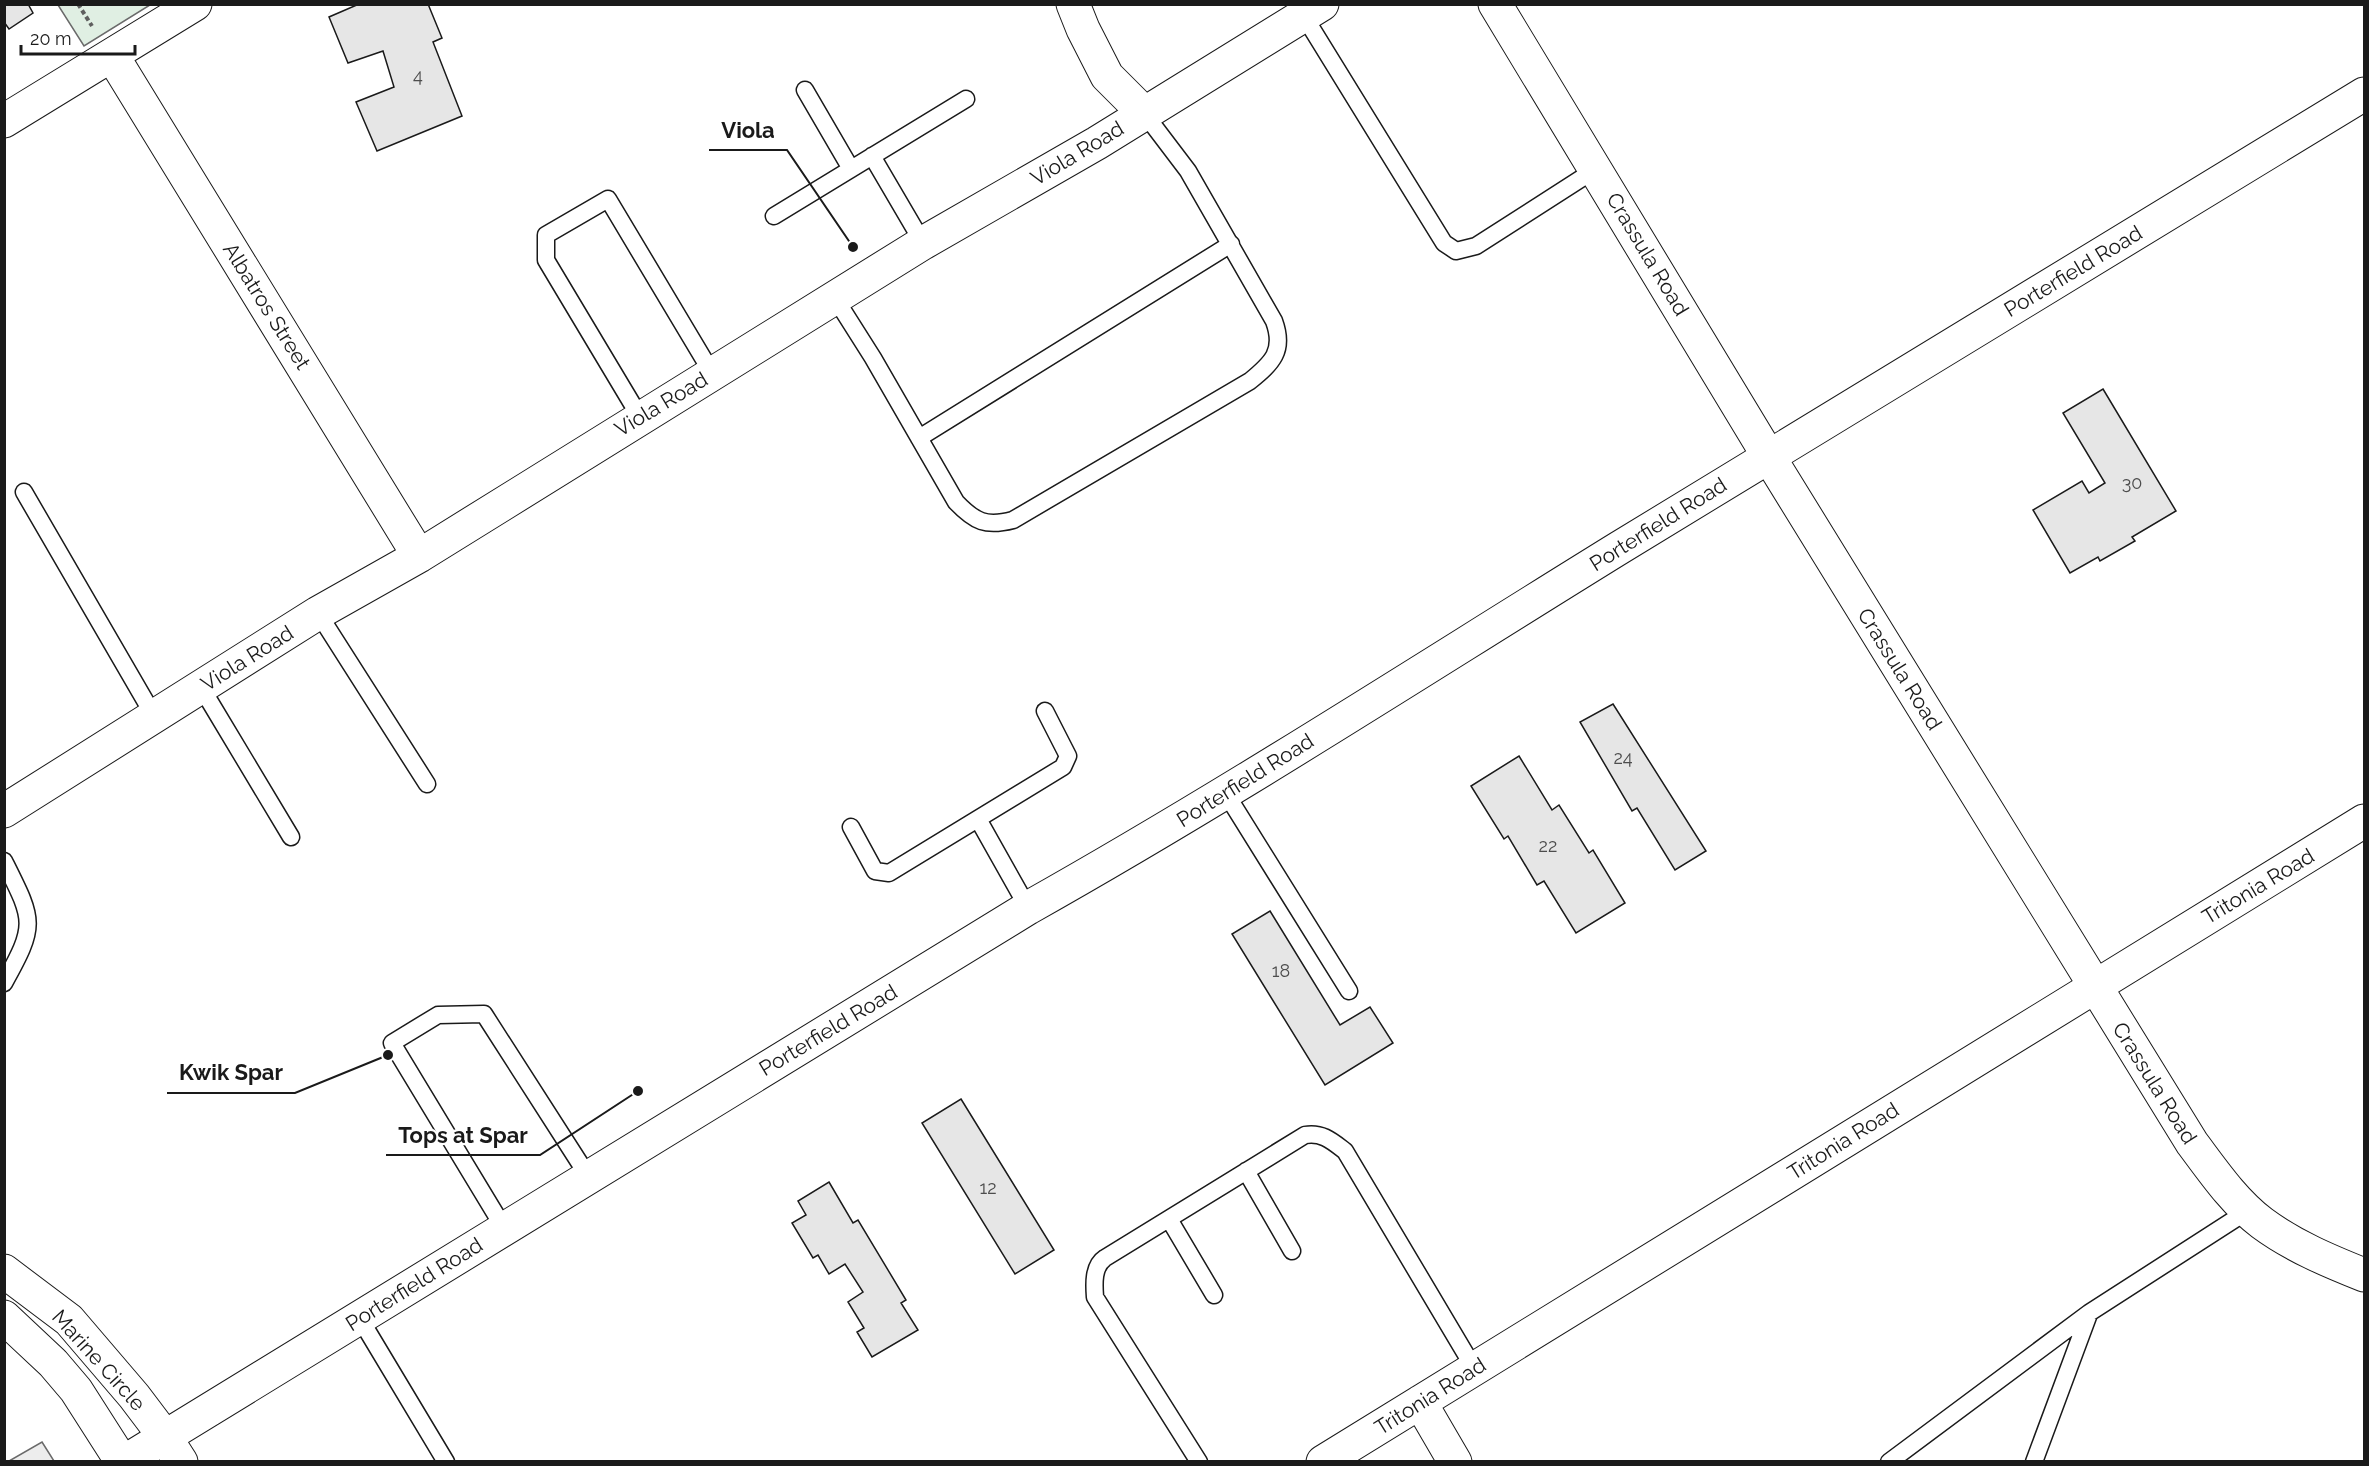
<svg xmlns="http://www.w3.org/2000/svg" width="2369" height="1466" font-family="Raleway,sans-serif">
<rect width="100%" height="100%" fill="#fff"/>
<path fill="#e0efe3" stroke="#6a6a6a" stroke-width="1.5" d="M58 5H150L84 46Z"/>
<path fill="#ededed" stroke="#6a6a6a" stroke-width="1.5" d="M42 1442 54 1461H9Z"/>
<path fill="#e6e6e6" stroke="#1a1a1a" stroke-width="1.5" d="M4 4H28L33 13 9 29 4 22Z
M359 4H428L442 38 433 42 462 116 377 151 356 102 394 87 383 51 348 63 329 17Z
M2103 389 2176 511 2132 537 2135 541 2100 561 2098 557 2070 573 2033 510 2082 481 2089 493 2105 483 2063 413Z
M1613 704 1706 851 1675 870 1637 808 1632 811 1580 722Z
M1519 756 1552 810 1559 805 1589 853 1593 850 1625 903 1576 933 1544 881 1537 885 1508 836 1504 839 1471 786Z
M1270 911 1340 1025 1370 1007 1393 1043 1325 1085 1232 934Z
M961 1099 1054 1250 1015 1274 922 1123Z
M829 1182 853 1223 858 1220 906 1300 901 1303 918 1330 872 1357 857 1332 864 1328 848 1302 863 1292 845 1264 829 1274 818 1255 813 1258 792 1223 806 1215 798 1201Z"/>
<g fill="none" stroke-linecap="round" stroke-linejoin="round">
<defs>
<path id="service" d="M1304 16 1444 243 1456 251 1476 246 1596 169
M805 90 851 169
M872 156 923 243
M774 216 966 99
M835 298 873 358 956 502C975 522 986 527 1013 520L1250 381C1272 363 1285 351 1274 321L1188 171 1144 113
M640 417 546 260V235L608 199 712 373
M919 438 1231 244
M24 492 154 716
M318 613 427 784
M201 687 291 837
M1225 792 1349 991
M978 819 1028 908
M851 827 875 871 889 873 1063 767 1068 756 1045 711
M4 861C34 921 37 924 4 983
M1246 1171 1292 1251
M1169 1219 1214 1295
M504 1228 392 1043 438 1015 484 1014 588 1176
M359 1317 446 1462
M1199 1462 1095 1297C1094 1284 1093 1266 1105 1258L1305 1135C1322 1132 1332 1141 1345 1151L1474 1368
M1889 1462 2089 1313 2249 1210
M2034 1462 2089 1314"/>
<path id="minor" d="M1073 4 1083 29 1107 76 1144 113
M1495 4 1769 457 2192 1143C2213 1171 2234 1202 2262 1223 2293 1246 2329 1261 2364 1275
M113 57 419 556
M4 121 195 4
M4 811 318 613 419 556 923 243 1097 143 1322 4
M4 1271 69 1320 134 1396 165 1437
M4 1317 53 1363 76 1390 122 1462
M1420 1402 1455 1462
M1323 1462 2364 821"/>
<path id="tertiary" d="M165 1437 181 1462
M124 1462 1028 908C1229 795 1423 669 1619 548 1867 395 2116 245 2364 94"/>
</defs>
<use href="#service" stroke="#1a1a1a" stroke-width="19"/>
<use href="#minor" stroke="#1a1a1a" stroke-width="35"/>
<use href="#tertiary" stroke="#1a1a1a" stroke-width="35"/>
<path stroke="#5f5f5f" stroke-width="4" stroke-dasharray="4.5 3" stroke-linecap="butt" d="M78 4 92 26"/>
<use href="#service" stroke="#fff" stroke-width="16"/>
<use href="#minor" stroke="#fff" stroke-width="33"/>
<use href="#tertiary" stroke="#fff" stroke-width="33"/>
</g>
<g text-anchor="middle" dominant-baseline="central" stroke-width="4.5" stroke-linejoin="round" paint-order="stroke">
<g font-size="18" fill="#4d4d4d">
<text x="418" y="75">4</text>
<text x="2132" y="482">30</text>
<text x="1623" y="757">24</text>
<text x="1548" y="845">22</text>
<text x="1281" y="970">18</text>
<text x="988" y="1187">12</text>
</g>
<g font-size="21" fill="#1a1a1a" stroke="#fff">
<text transform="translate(1077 153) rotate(-31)">Viola Road</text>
<text transform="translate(1648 254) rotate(59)">Crassula Road</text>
<text transform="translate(2073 271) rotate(-31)">Porterfield Road</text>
<text transform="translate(267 306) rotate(58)">Albatros Street</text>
<text transform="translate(661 404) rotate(-31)">Viola Road</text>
<text transform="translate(1658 524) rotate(-32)">Porterfield Road</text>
<text transform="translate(247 658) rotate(-32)">Viola Road</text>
<text transform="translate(1900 669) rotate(58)">Crassula Road</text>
<text transform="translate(1245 780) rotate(-32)">Porterfield Road</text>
<text transform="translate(2258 886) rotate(-31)">Tritonia Road</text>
<text transform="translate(828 1030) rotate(-31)">Porterfield Road</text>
<text transform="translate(2155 1083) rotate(58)">Crassula Road</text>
<text transform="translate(1843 1141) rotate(-32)">Tritonia Road</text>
<text transform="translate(414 1284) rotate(-32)">Porterfield Road</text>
<text transform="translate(99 1360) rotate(48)">Marine Circle</text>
<text transform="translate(1430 1396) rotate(-32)">Tritonia Road</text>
</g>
</g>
<path fill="none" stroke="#1a1a1a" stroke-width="2" d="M853 247L787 150H709M388 1055L295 1093H167M638 1091L540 1155H386"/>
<g fill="#1a1a1a" stroke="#fff" stroke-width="2">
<circle cx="853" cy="247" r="6"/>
<circle cx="388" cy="1055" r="6"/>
<circle cx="638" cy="1091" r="6"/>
</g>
<g font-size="22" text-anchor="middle" font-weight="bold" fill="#1a1a1a" stroke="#fff" stroke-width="4.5" stroke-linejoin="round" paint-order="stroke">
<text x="748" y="138">Viola</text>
<text x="231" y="1080">Kwik Spar</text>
<text x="463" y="1143">Tops at Spar</text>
</g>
<rect width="2369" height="1466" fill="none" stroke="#1a1a1a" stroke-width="12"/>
<path d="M21 45v9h114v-9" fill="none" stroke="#1a1a1a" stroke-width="3"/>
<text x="30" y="45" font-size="18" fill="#1a1a1a" stroke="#ffffff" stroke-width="4.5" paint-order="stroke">20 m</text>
</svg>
